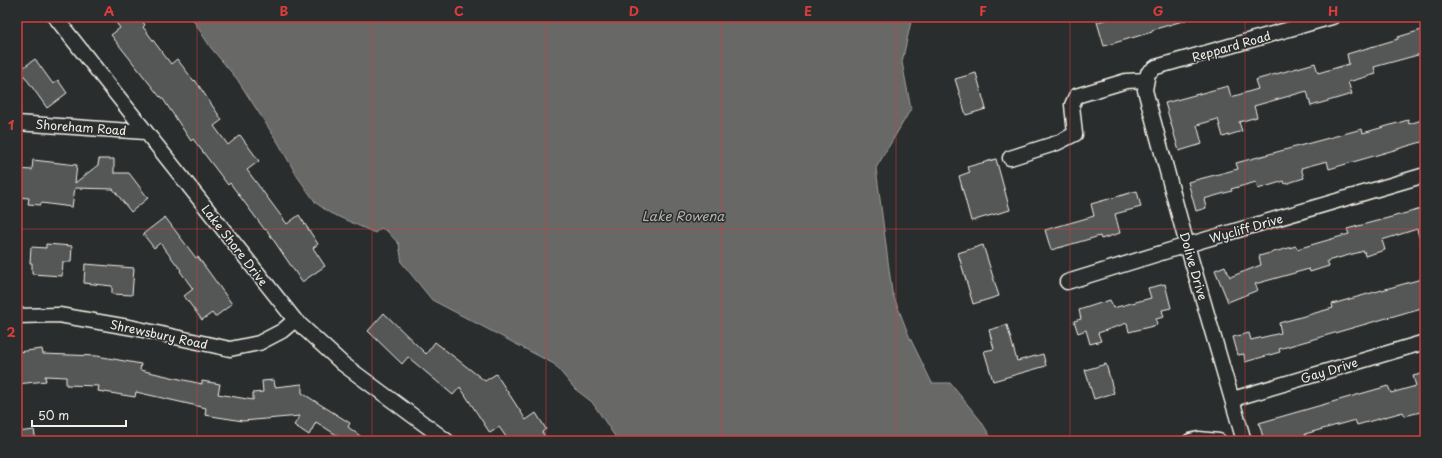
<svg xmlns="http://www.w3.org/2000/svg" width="1442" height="458" font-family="'Playpen Sans',sans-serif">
<rect width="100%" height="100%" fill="#2a2d2e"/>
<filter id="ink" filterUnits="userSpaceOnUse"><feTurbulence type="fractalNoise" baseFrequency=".025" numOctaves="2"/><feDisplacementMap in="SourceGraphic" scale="8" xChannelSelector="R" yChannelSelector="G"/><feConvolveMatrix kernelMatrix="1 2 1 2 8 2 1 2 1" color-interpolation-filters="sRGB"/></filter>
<g filter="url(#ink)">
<path fill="#676866" stroke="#9f9f9a" d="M191 17H912L902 62 911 109 876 168 892 292 909 336 932 383H950L981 421 993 441H618L592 402 575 389 554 364 432 300 402 263 399 244 387 231 381 228 375 233 330 213 316 203 297 176 279 144 237 79 211 48Z"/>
<path fill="#555756" stroke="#f4f1e8" d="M112 17H140L145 25 143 27 171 64 177 59 194 81 195 80 222 120 214 126 228 145 240 135 259 161 247 170 287 224 299 215 318 244 313 248 325 266 302 282 266 229 265 230 230 183 228 185 193 139 191 141 161 96 160 97 111 35 120 28Z
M1116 17H1186V20L1152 30V32L1104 46 1097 22Z
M1425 29V53L1374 67 1376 74 1348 82 1352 94 1311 106 1307 91 1254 106 1257 117 1239 122 1242 131 1223 137 1218 119 1197 125 1202 144 1179 151 1165 103 1228 86 1231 97 1258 89 1255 80 1315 63 1318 73 1349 64 1347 54 1398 39V37Z
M35 59 53 84 58 80 67 93 47 108 20 70Z
M976 73 986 109 966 115 955 79Z
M1425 119V141L1329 169 1327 161 1301 168 1304 178 1285 184 1284 181 1258 189 1256 182 1231 189 1232 191 1204 199 1206 208 1196 211 1188 182 1238 169 1236 163 1362 129 1363 133 1408 120 1409 124Z
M99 159H114V173H129L148 198 131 212 113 189 75 188 72 207 41 203V205L28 204 29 198 17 197V169L32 170 33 160 77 165 75 183 98 165Z
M996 159 1010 210 971 221 959 176 970 172 967 167Z
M1137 191 1141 207 1115 214 1120 233 1101 239 1100 236 1051 250 1045 230 1094 216 1091 204Z
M1425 208V248H1422L1417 229 1382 240 1385 250 1365 256 1364 251 1327 261 1329 266 1310 272 1309 269 1255 284 1258 290 1228 302 1215 270 1225 266 1230 277 1261 265 1259 256 1296 246 1297 249 1349 234 1347 229Z
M165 217 196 258 198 257 232 304 215 317 212 313 202 320 184 296 193 289 180 271 181 270 160 243 154 248 143 234Z
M46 244 72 246 71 262H63L62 276 32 274V263H30L31 247 46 248Z
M983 245 999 296 973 304 958 253Z
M85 264 134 268 132 295 112 294V286L84 283Z
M1425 278V307L1279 349 1280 352 1245 362 1244 354 1238 355 1233 337 1249 333 1251 340 1281 333 1279 323 1333 308 1332 304Z
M1165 284 1171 308 1162 310 1164 317 1156 319 1157 325 1129 332 1127 323 1098 333 1101 341 1090 344 1086 330 1078 333 1074 321 1081 319 1079 310 1110 300 1113 308 1151 298 1148 288Z
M384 313 426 354 435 342 485 381 496 374 526 420 536 413 546 429 542 432 548 441H509L499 427 490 433 460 387 453 395 408 357 402 364 368 331Z
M1007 325 1017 361 1043 354 1046 366 993 381 984 351 994 349 989 330Z
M42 349 43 354 97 356 141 364 140 370 202 384V381L220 384 218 394 253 400V393L263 392 262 381 274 380 275 387 302 384V393L350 423 348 427 367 441H346L316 422 309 435 294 425 300 416 243 421 205 415 206 408 136 392 135 397 98 391 99 386 66 385V377L45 376 46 381 17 384V352Z
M1106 364 1114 393 1094 399 1085 370Z
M1425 373V409H1423L1424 411 1405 416 1403 412 1357 425 1355 420 1305 434 1307 441H1264L1259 423 1388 386 1391 393 1416 386 1413 376Z
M34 430 36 441H17V432Z"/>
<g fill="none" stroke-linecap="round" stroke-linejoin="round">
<defs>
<path id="minor" d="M55 17 295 320 343 364 447 441
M17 123 145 132
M1010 158 1057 143 1075 134 1072 105 1076 96 1126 81 1146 80
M1067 282 1187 245 1425 175
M17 316 59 315 134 328 230 349 259 343 282 331 295 320
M1233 399 1425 342
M1190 441 1199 439 1219 441
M1244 441 1187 245 1145 90 1148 73 1156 67 1332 17"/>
</defs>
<use href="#minor" stroke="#f4f1e8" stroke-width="17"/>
<use href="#minor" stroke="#2a2d2e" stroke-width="14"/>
</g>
</g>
<path fill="none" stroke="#d93c3b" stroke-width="1" stroke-opacity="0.55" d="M197 17V441M372 17V441M546 17V441M721 17V441M896 17V441M1070 17V441M1245 17V441M17 229H1425"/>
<g text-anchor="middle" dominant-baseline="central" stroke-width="3" stroke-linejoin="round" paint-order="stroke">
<g font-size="12" fill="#f4f1e8" stroke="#2a2d2e">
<text transform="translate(1231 46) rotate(-16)">Reppard Road</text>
<text transform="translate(81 127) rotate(4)">Shoreham Road</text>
<text transform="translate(1246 228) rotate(-16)">Wycliff Drive</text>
<text transform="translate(235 245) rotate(52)">Lake Shore Drive</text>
<text transform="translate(1194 266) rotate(74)">Dolive Drive</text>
<text transform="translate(159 334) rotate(12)">Shrewsbury Road</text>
<text transform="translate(1329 370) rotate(-17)">Gay Drive</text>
</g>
<g font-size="13" font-style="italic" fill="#b5b3ae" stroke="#2a2d2e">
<text x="683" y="215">Lake Rowena</text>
</g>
</g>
<rect width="1442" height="458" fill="none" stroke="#2a2d2e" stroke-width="44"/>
<path d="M32 420v6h94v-6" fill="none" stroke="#f4f1e8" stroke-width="2"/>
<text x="38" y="420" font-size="12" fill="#f4f1e8" stroke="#2a2d2e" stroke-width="3" paint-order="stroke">50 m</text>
<rect x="22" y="22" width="1398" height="414" fill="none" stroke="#d93c3b" stroke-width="1.5"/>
<g font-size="13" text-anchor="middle" font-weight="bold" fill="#d93c3b">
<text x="109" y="16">A</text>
<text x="284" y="16">B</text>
<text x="459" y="16">C</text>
<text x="634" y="16">D</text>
<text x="808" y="16">E</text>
<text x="983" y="16">F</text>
<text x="1158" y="16">G</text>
<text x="1333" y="16">H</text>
<text x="11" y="130">1</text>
<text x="11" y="337">2</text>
</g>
</svg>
